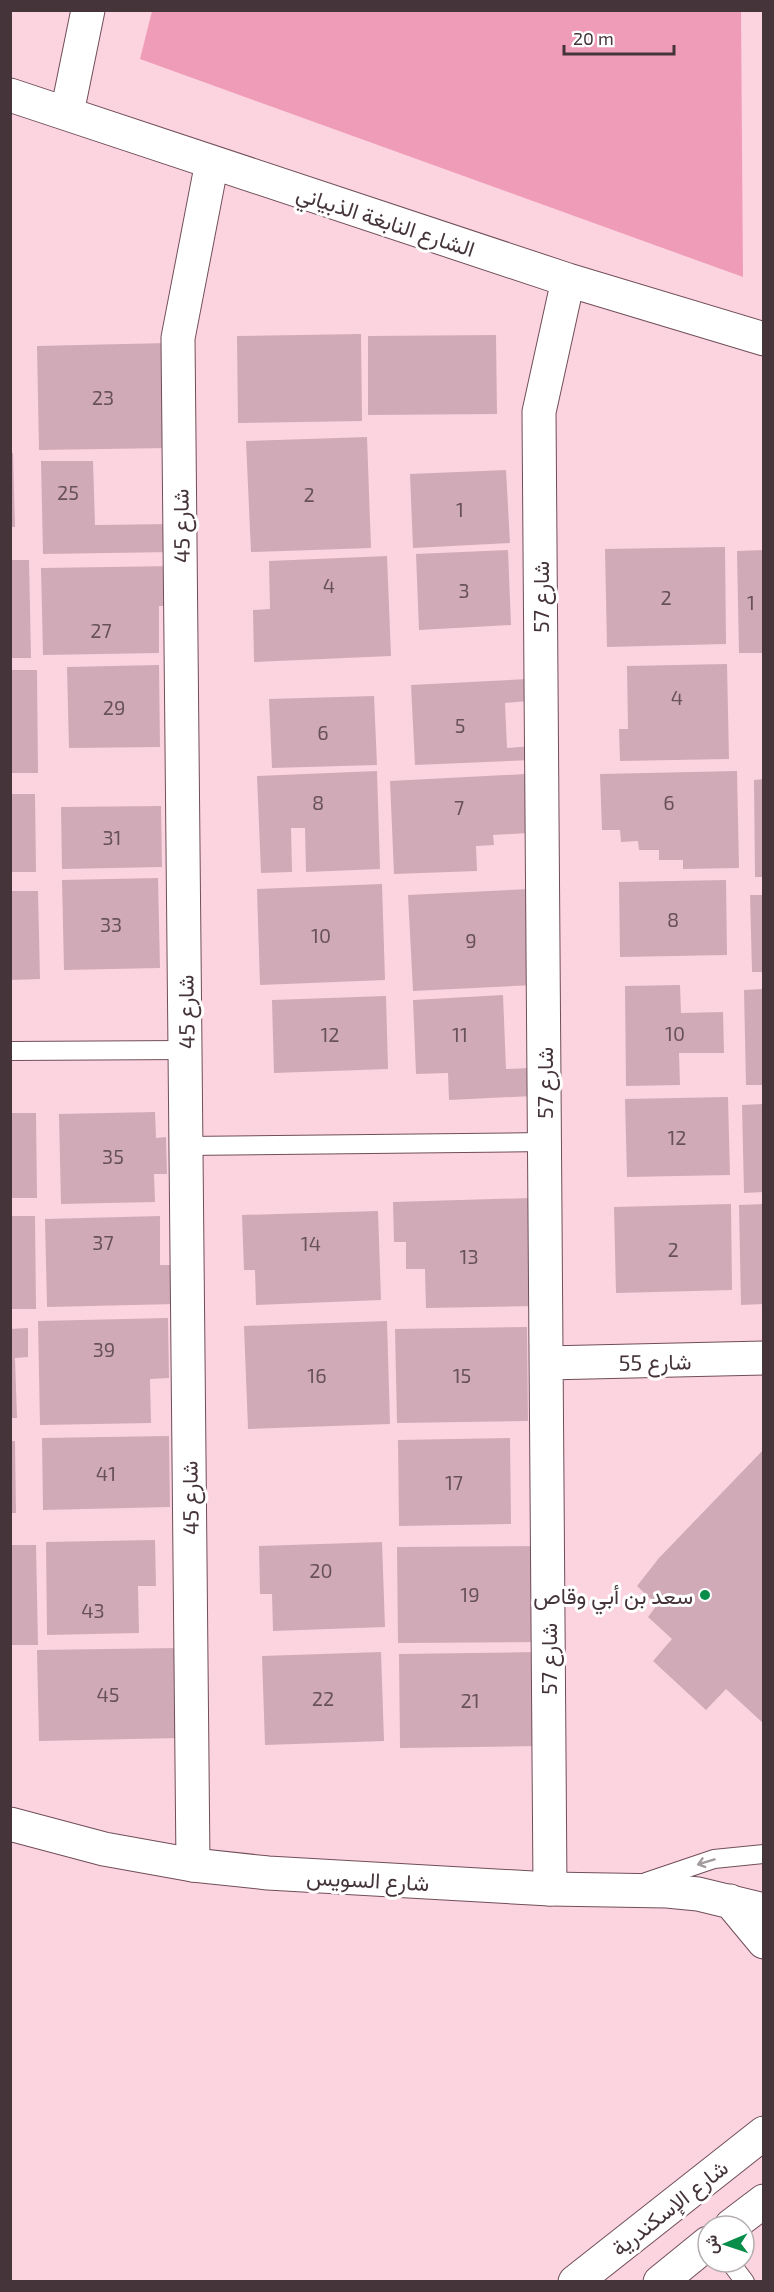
<svg xmlns="http://www.w3.org/2000/svg" width="774" height="2292" font-family="'Exo 2',Vazirmatn,sans-serif">
<rect width="100%" height="100%" fill="#fcd4e0"/>
<path fill="#ef9cb9" d="M152 11H741L743 277 140 59Z"/>
<path fill="#d1aab7" d="M361 334 362 421 238 423 237 336Z
M496 335 497 414 368 415V336Z
M168 343 169 448 39 450 37 346Z
M367 437 371 548 251 552 246 441Z
M10 453H13L15 527H10Z
M41 461H93L95 525 173 524 174 552 43 554Z
M506 470 510 543 413 548 410 474Z
M725 547 726 644 607 647 605 549Z
M508 550 511 625 419 630 416 554Z
M764 550V653H739L737 551Z
M387 556 391 656 254 662 253 610 270 609 269 561Z
M10 560H29L31 658H10Z
M175 566 176 606H159V653L43 655 41 568Z
M727 664 729 759 620 761 619 729H628L627 666Z
M159 665 160 747 69 748 67 667Z
M10 670H37L38 773H10Z
M528 679 529 701 505 703 507 748 531 746 532 760 415 765 411 685Z
M374 696 377 765 272 768 269 699Z
M377 771 380 869 306 872 305 828H291L292 872 261 873 257 776Z
M737 771 739 868 683 869V860H659V850H639L638 841 621 842 620 830H602L600 774Z
M525 774 528 833 493 835 494 845 476 846 477 871 394 874 390 781Z
M764 779V877H755L754 780Z
M10 794H35L36 872H10Z
M161 806 162 867 62 869 61 807Z
M158 878 160 968 64 970 62 880Z
M726 880 727 955 620 957 619 882Z
M382 884 385 980 260 985 257 889Z
M529 889 534 985 413 991 408 895Z
M10 891H38L40 979 10 980Z
M750 895H764V972H752Z
M680 985 681 1013 723 1012 724 1053H679L680 1085 626 1086 625 986Z
M764 989V1085H746L744 990Z
M503 995 506 1069 531 1068 533 1096 449 1100 448 1073 416 1074 413 1000Z
M386 996 388 1069 274 1073 272 1000Z
M728 1097 730 1175 627 1177 625 1099Z
M764 1104V1192L744 1193 742 1105Z
M155 1112 156 1138 166 1137 167 1174H154L155 1202 61 1204 59 1114Z
M10 1113H36L37 1198H10Z
M531 1198 533 1306 426 1308 425 1269H406V1242H394L393 1202Z
M731 1204 732 1290 616 1293 614 1207Z
M764 1204V1304L741 1305 739 1205Z
M378 1211 381 1300 256 1305 255 1270H244L242 1215Z
M10 1216H35L36 1309H10Z
M160 1216V1265H176V1304L47 1307 45 1219Z
M168 1318 169 1378 150 1379 151 1423 40 1425 38 1321Z
M387 1321 390 1424 248 1429 244 1326Z
M527 1327 528 1421 397 1423 395 1329Z
M28 1328V1357L15 1358 17 1418H10V1329Z
M169 1436 170 1507 43 1510 42 1438Z
M510 1438 511 1524 399 1526 398 1440Z
M10 1441H15L16 1513H10Z
M764 1449V1724L726 1689 706 1710 653 1661 672 1639 648 1617 657 1605 637 1586 659 1558Z
M155 1540 156 1586H138L139 1633 47 1635 46 1542Z
M382 1542 385 1627 273 1631 272 1594H260L259 1546Z
M10 1545H36L38 1645H10Z
M542 1546 543 1642 398 1643 397 1547Z
M177 1648 179 1738 39 1741 37 1650Z
M381 1652 384 1741 265 1745 262 1656Z
M540 1652 541 1746 400 1748 399 1654Z"/>
<g fill="none" stroke-linecap="round" stroke-linejoin="round">
<defs>
<path id="lane" d="M10 1051 185 1050
M186 1146 544 1142
M646 1882 714 1859 764 1854
M730 2262 745 2282"/>
<path id="street" d="M10 95 568 280 764 339
M67 113 88 10
M546 1363 764 1358
M193 1865 178 338 212 162
M550 1889 539 412 568 280"/>
<path id="secondary" d="M10 1824 104 1849 193 1865 268 1873 550 1889 667 1891 698 1894 764 1910
M730 1901 764 1942
M731 2226 764 2201
M575 2282 764 2133
M660 2282 708 2243"/>
</defs>
<use href="#lane" stroke="#704e5a" stroke-width="20"/>
<use href="#street" stroke="#704e5a" stroke-width="35"/>
<use href="#secondary" stroke="#704e5a" stroke-width="35"/>
<use href="#lane" stroke="#fff" stroke-width="18"/>
<use href="#street" stroke="#fff" stroke-width="33"/>
<use href="#secondary" stroke="#fff" stroke-width="33"/>
</g>
<defs><path id="oneway-shaft" d="M-6 0H5M1.5-3L5.5 0L1.5 3" fill="none" stroke-width="1.6" stroke-linecap="round" stroke-linejoin="round" transform="scale(1.5)"/></defs>
<use stroke="#a29a9d" href="#oneway-shaft" transform="translate(706 1862) rotate(163)"/>
<circle fill="#088d4a" stroke="#fff" stroke-width="2" cx="705" cy="1595" r="6"/>
<g text-anchor="middle" dominant-baseline="central" stroke-width="6" stroke-linejoin="round" paint-order="stroke">
<g font-size="20" fill="#68525a">
<text x="103" y="397">23</text>
<text x="68" y="492">25</text>
<text x="309" y="494">2</text>
<text x="460" y="509">1</text>
<text x="329" y="585">4</text>
<text x="464" y="590">3</text>
<text x="666" y="597">2</text>
<text x="751" y="602">1</text>
<text x="101" y="630">27</text>
<text x="677" y="697">4</text>
<text x="114" y="707">29</text>
<text x="460" y="725">5</text>
<text x="323" y="732">6</text>
<text x="318" y="802">8</text>
<text x="669" y="802">6</text>
<text x="459" y="807">7</text>
<text x="112" y="837">31</text>
<text x="673" y="919">8</text>
<text x="111" y="924">33</text>
<text x="321" y="935">10</text>
<text x="471" y="940">9</text>
<text x="675" y="1033">10</text>
<text x="330" y="1034">12</text>
<text x="460" y="1034">11</text>
<text x="677" y="1137">12</text>
<text x="113" y="1156">35</text>
<text x="103" y="1242">37</text>
<text x="311" y="1243">14</text>
<text x="673" y="1249">2</text>
<text x="469" y="1256">13</text>
<text x="104" y="1349">39</text>
<text x="317" y="1375">16</text>
<text x="462" y="1375">15</text>
<text x="106" y="1473">41</text>
<text x="454" y="1482">17</text>
<text x="321" y="1570">20</text>
<text x="470" y="1594">19</text>
<text x="93" y="1610">43</text>
<text x="108" y="1694">45</text>
<text x="323" y="1698">22</text>
<text x="470" y="1700">21</text>
</g>
<g font-size="22" fill="#45353b" stroke="#fff">
<text transform="translate(386 220) rotate(18)">الشارع النابغة الذبياني</text>
<text transform="translate(180 526) rotate(-91)">شارع 45</text>
<text transform="translate(540 597) rotate(-90)">شارع 57</text>
<text transform="translate(185 1012) rotate(-91)">شارع 45</text>
<text transform="translate(544 1083) rotate(-90)">شارع 57</text>
<text transform="translate(655 1361) rotate(-1)">شارع 55</text>
<text transform="translate(189 1498) rotate(-91)">شارع 45</text>
<text transform="translate(548 1659) rotate(-90)">شارع 57</text>
<text transform="translate(368 1879) rotate(3)">شارع السويس</text>
<text transform="translate(669 2207) rotate(-38)">شارع الإسكندرية</text>
</g>
<g font-size="22" fill="#45353b" stroke="#fff" text-anchor="end">
<text x="693" y="1595">سعد بن أبي وقاص</text>
</g>
</g>
<rect width="774" height="2292" fill="none" stroke="#45353b" stroke-width="24"/>
<g transform="translate(726 2244) rotate(268)"><circle r="28" fill="#ffffff" stroke="#b5aeb1" stroke-width="1.5"/>
<path d="M0-4.5L10 22L0 15L-10 22Z" fill="#088d4a"/>
<text y="-9" font-size="16" font-weight="bold" text-anchor="middle" fill="#45353b">ش</text>
</g>
<path d="M564 45v9h110v-9" fill="none" stroke="#45353b" stroke-width="3"/>
<text x="573" y="45" font-size="18" fill="#45353b" stroke="#ffffff" stroke-width="4.5" paint-order="stroke">20 m</text>
</svg>
